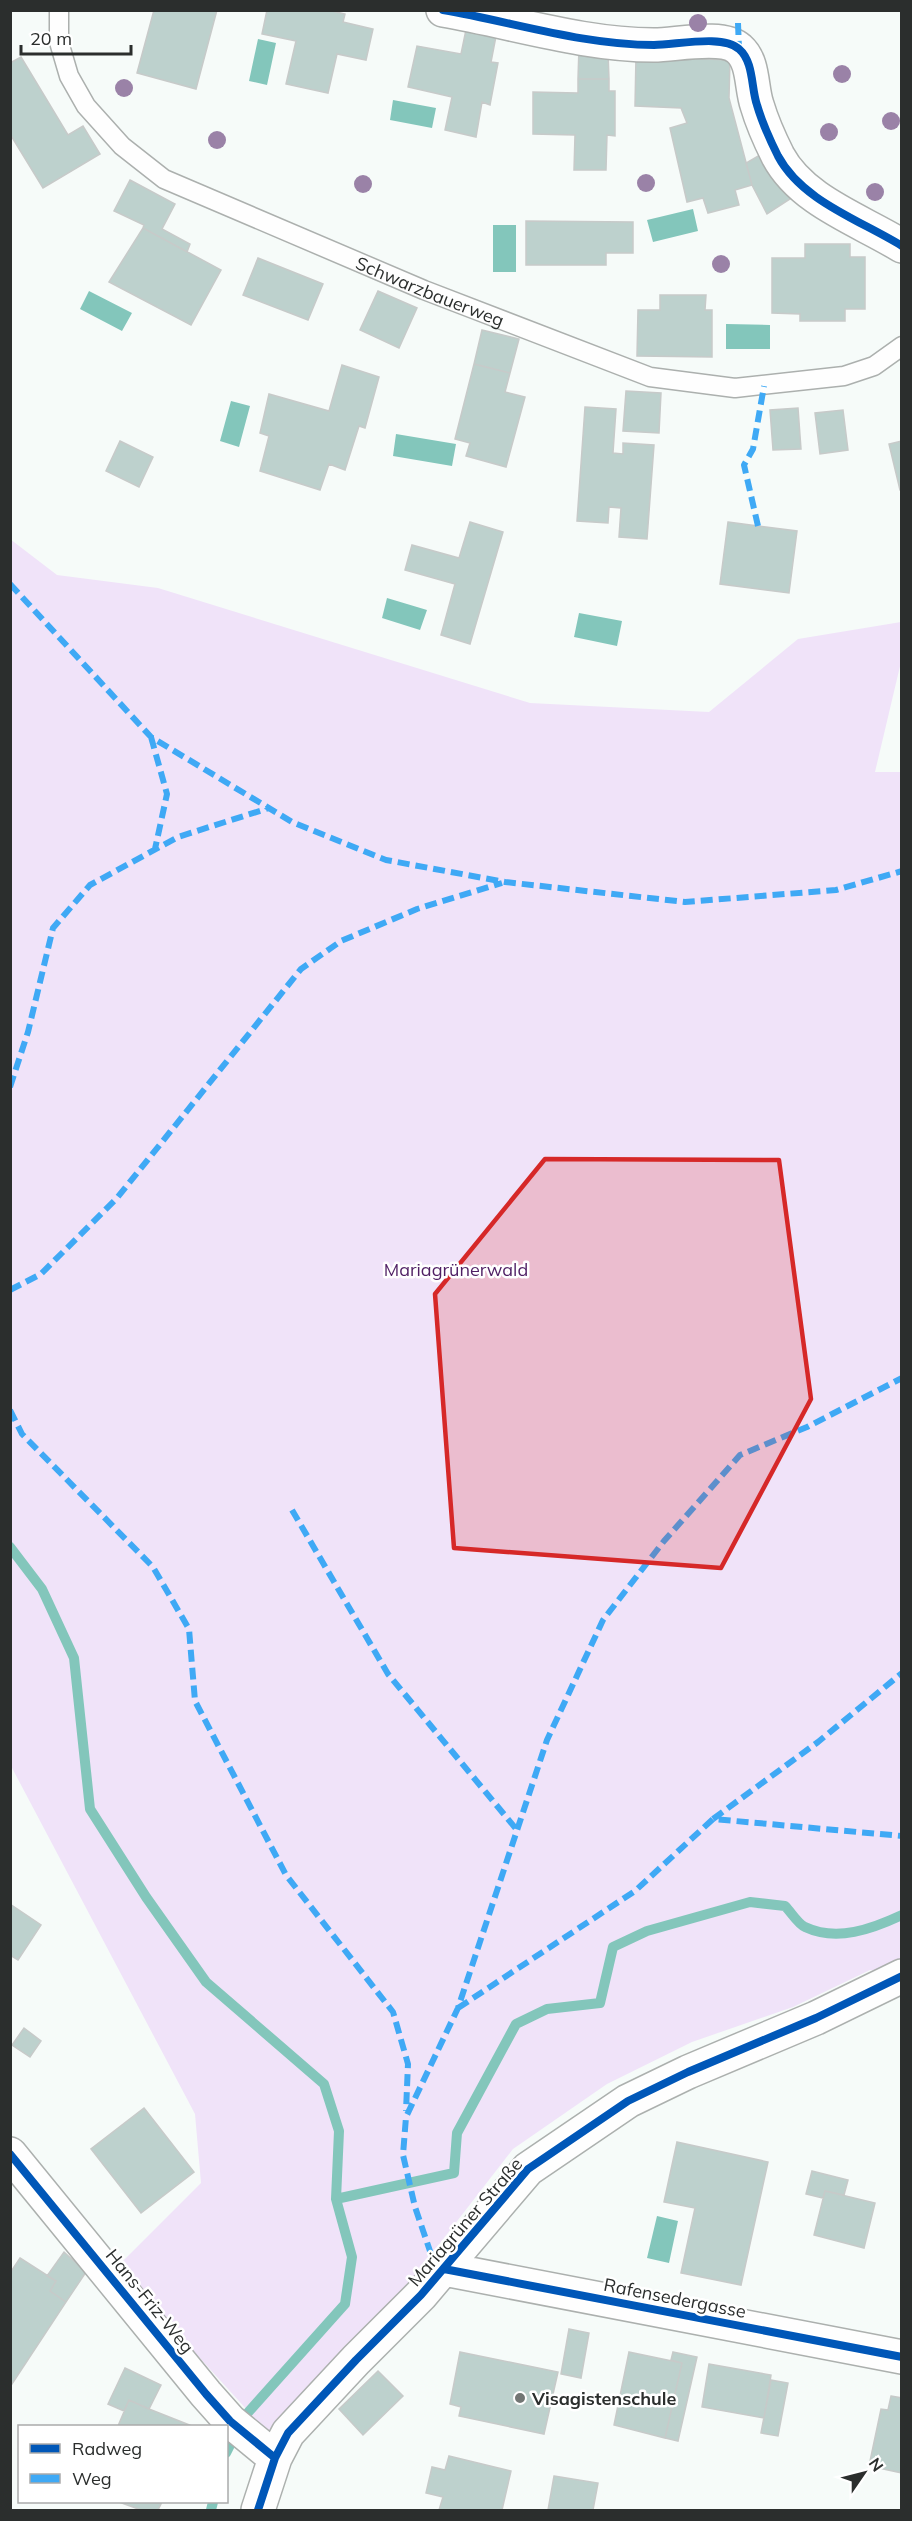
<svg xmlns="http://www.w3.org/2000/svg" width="912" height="2521" font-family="Mulish,sans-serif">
<rect width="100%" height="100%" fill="#f6fbf9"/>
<path fill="#f0e3f9" d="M10 539 57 575 158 588 530 703 709 712 798 639 901 622V662L875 772H902L901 1977 870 1970 793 2007 692 2042 607 2084 513 2149 413 2278 268 2433 117 2267 201 2183 195 2114 11 1766Z"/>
<path fill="#83c6bb" d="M258 39 276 43 267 85 249 81Z
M393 100 436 108 432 128 390 120Z
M693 209 698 231 653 242 647 220Z
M493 225H516V272H493Z
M89 291 132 313 122 331 80 309Z
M726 324 770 325V349H726Z
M231 401 250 406 239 447 220 441Z
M396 434 456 444 452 466 393 456Z
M387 598 427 610 420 630 382 618Z
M579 613 622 621 617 646 574 637Z
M657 2216 678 2221 669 2263 647 2258Z"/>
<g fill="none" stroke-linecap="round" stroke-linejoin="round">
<path stroke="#83c6bb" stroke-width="10" d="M10 1547 42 1589 74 1658 90 1809 146 1897 206 1982 324 2084 339 2131 336 2199 352 2257 345 2304 244 2417 226 2453
M336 2199 454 2173 457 2133 516 2024 547 2009 600 2003 613 1947 647 1931 750 1902 785 1906C791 1912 798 1924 805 1927 837 1942 872 1929 902 1915
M211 2510 213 2502"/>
</g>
<path fill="#bdd1cd" stroke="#c7cac9" stroke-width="1.5" d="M154 10H217L196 89 137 73Z
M267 10H328L345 14 343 22 373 29 366 60 337 54 328 93 286 84 296 41 262 34Z
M467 25 497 31 491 62 498 63 490 105 482 102 476 137 445 130 452 97 408 87 417 46 461 54Z
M579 47 608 53 609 79H578Z
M636 56 730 60 729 98 752 185 735 190 739 205 708 213 703 198 687 202 670 128 687 123 681 108 635 106Z
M21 57 68 135 83 126 100 154 43 188 10 134V63Z
M578 79H609V91H615V136L607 135 606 170H574L575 135 533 134V92L578 93Z
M765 152 793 197 767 214 752 185 746 163Z
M130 180 175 204 162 229 190 244 187 252 143 228 144 225 114 211Z
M526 221 633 222V253H606V265H526Z
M143 228 221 270 191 325 109 282Z
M805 244H850V257H865V309H845V321H800V314L772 313V258H805Z
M258 258 323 284 308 320 243 295Z
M378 291 417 308 399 348 360 330Z
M660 295H706L705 310H712V357L637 356 638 310H660Z
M482 330 519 339 510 373 474 364Z
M474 364 510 373 505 392 525 397 506 467 466 456 470 443 455 439Z
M342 365 379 377 365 428 359 426 345 470 329 464 320 490 260 471 269 436 260 433 269 394 329 411Z
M626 391 661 393 659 433 623 431Z
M585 407 616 409 613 453 623 454V443L654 445 647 539 619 537 621 508 609 507 608 523 577 521Z
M798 408 801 449 773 450 770 410Z
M843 410 848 450 820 454 815 413Z
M120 441 153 457 139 487 106 471Z
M902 441V490H900L889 444Z
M470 522 503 532 470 644 441 635 455 584 405 570 412 545 459 558Z
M728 522 797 531 789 593 720 584Z
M10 1904 41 1925 18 1960 10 1955Z
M24 2028 41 2041 30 2057 12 2045Z
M144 2108 194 2172 141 2213 91 2149Z
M677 2142 768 2162 741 2285 681 2273 695 2208 664 2202Z
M812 2171 848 2180 844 2195 825 2191 823 2198 806 2194Z
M825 2191 875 2203 864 2248 814 2235Z
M64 2252 86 2272 66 2302 50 2291 56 2281 47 2276Z
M20 2258 56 2281 50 2291 66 2302 10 2387V2273Z
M569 2329 589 2333 581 2378 561 2374Z
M460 2352 558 2372 544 2434 459 2416 461 2407 450 2404Z
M629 2352 682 2363 665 2438 614 2425Z
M673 2352 697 2357 678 2441 665 2438 682 2363 671 2360Z
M709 2364 771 2375 764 2418 702 2407Z
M125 2368 161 2385 149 2409 129 2400 124 2411 108 2404Z
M378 2371 403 2396 363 2435 339 2409Z
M771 2380 788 2383 778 2436 761 2433Z
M891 2396 902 2398V2473L869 2466 881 2409 888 2410Z
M129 2400 149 2409 192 2426H118Z
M449 2456 511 2471 502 2510H439L443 2497 426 2493 432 2467 445 2470Z
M554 2476 598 2483 593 2510H548Z
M119 2502H162L158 2510H141Z"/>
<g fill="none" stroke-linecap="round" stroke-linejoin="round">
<defs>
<g id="lane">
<path id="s1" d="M59 10V42L69 76 86 106 122 146 164 179 424 290 650 377 735 388 844 376 874 366 902 346"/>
</g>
<path id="street" d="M443 10C513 22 583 45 654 45 676 45 723 34 739 49 754 62 751 88 757 105 762 122 770 140 778 156 802 201 860 220 902 246
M10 2154 206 2394 230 2421 275 2458
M444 2269 902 2357
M258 2510 275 2458 288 2433 356 2360 421 2295 528 2169 628 2101 688 2072 816 2018 902 1976"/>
</defs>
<use href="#lane" stroke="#acb0ae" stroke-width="21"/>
<use href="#street" stroke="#acb0ae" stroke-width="36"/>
<use href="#lane" stroke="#fefefe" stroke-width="18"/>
<use href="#street" stroke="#fefefe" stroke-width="33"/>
<path stroke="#3fa9f5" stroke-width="6" stroke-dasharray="12 6" stroke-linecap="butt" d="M738 23 739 49
M758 526 744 465 753 449 764 386
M10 584 151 737 292 822 386 860 505 882 685 902 836 890 902 871
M151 737 167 794 155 849
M10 1087 28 1032 53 928 90 885 178 837 269 808
M10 1290 41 1274 117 1198 301 969 341 941 417 909 502 883
M10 1410 22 1434 153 1567 189 1629 195 1701 286 1875 393 2012 408 2064 406 2111
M292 1510 388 1674 517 1830
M713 1819 818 1742 902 1673
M458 2008 635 1891 713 1819 902 1836
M431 2254 415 2207 403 2155 406 2117 458 2008 547 1740 603 1620 664 1541 740 1455 807 1427 902 1378"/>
<defs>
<path id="cycleway" d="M443 10C513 22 583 45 654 45 676 45 723 34 739 49 754 62 751 88 757 105 762 122 770 140 778 156 802 201 860 220 902 246
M10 2154 206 2394 230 2421 275 2458
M444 2269 902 2357
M258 2510 275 2458 288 2433 356 2360 421 2295 528 2169 628 2101 688 2072 816 2018 902 1976"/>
</defs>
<use href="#cycleway" stroke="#fff" stroke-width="11"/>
<use href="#cycleway" stroke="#0057b8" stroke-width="8"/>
</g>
<g fill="#9a82a7">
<circle cx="698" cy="23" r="9"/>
<circle cx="842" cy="74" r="9"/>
<circle cx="124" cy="88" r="9"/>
<circle cx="891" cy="121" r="9"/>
<circle cx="829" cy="132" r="9"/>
<circle cx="217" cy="140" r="9"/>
<circle cx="646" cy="183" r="9"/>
<circle cx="363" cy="184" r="9"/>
<circle cx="875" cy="192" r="9"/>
<circle cx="721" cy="264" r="9"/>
</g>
<path fill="#d62828" fill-opacity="0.2" stroke="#d62828" stroke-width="4.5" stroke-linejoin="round" d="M545 1159 779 1160 811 1399 721 1568 454 1548 435 1294Z"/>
<circle fill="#727674" stroke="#fff" stroke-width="2" cx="520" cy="2398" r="6"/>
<g text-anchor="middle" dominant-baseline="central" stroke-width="5" stroke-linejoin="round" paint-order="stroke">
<g font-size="18" fill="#2b2e2d" stroke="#fff">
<text stroke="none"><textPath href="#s1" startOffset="498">Schwarzbauerweg</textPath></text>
<text transform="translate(465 2222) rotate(-49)">Mariagrüner Straße</text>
<text transform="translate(675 2298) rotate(11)">Rafensedergasse</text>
<text transform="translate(150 2301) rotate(51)">Hans-Friz-Weg</text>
</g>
<g font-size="18" fill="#4f1f64" stroke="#fff">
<text x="456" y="1269">Mariagrünerwald</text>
</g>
<g font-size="18" font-weight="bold" fill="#2b2e2d" stroke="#fff" text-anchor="start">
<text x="532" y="2398">Visagistenschule</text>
</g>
</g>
<rect width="912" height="2521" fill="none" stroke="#2b2e2d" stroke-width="24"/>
<rect x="18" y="2425" width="210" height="78" fill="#ffffff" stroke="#aaabab" stroke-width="1.5"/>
<rect x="30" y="2444" width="30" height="9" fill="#0057b8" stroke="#aaabab" stroke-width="1.5"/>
<text x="72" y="2455" font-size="18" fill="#2b2e2d">Radweg</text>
<rect x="30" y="2474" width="30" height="9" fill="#3fa9f5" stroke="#aaabab" stroke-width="1.5"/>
<text x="72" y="2485" font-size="18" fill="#2b2e2d">Weg</text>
<g transform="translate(864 2473) rotate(55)" stroke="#ffffff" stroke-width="4.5" paint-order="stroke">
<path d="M0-4.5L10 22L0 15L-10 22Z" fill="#2b2e2d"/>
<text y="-9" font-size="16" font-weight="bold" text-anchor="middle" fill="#2b2e2d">N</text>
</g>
<path d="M21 45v9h110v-9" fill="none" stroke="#2b2e2d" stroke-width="3"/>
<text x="30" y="45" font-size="18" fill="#2b2e2d" stroke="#ffffff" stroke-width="4.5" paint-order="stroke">20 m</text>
</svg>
